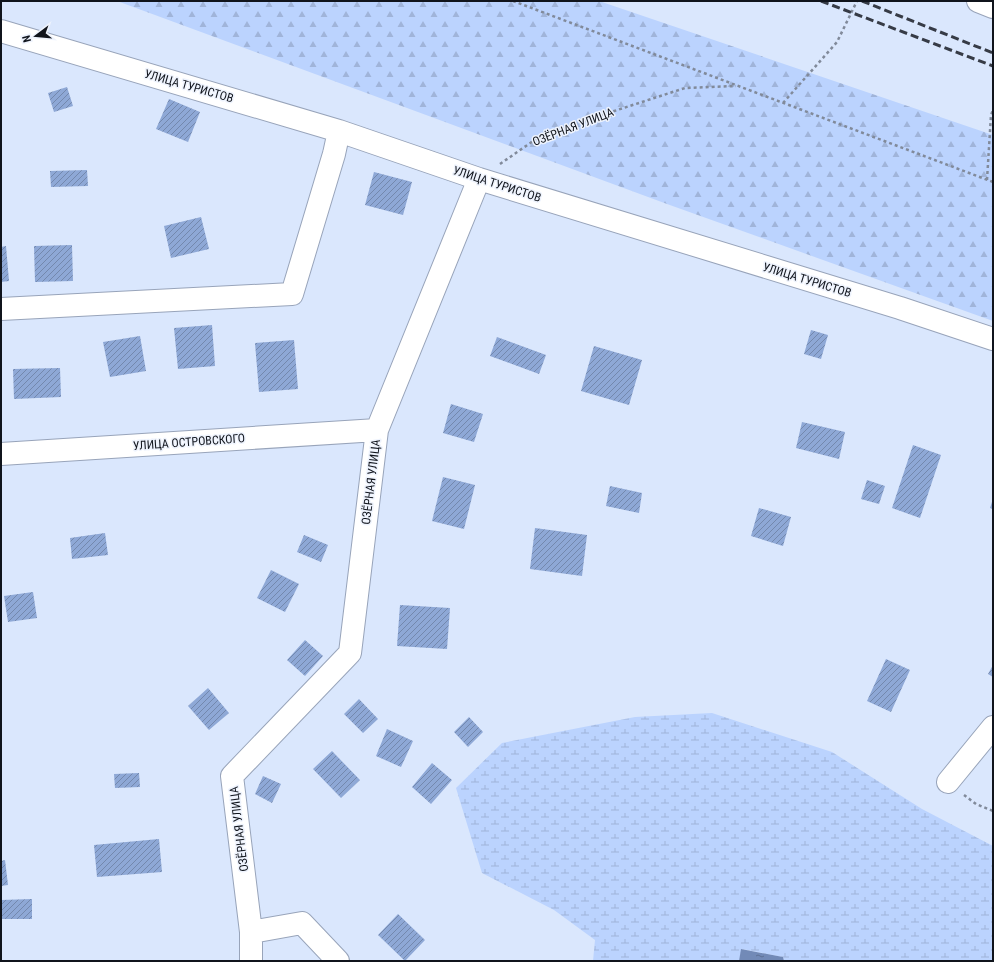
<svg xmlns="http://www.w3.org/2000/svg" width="994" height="962" font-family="'Roboto Condensed',sans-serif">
<defs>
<pattern id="forest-firs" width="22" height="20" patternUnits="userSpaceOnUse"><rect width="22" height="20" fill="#bbd3fe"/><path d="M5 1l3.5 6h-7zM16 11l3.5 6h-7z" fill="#a0b4d9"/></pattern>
<pattern id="wetland-marsh" width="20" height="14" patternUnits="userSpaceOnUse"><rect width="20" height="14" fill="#bbd3fe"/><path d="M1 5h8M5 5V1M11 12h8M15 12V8" fill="none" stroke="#a0b4d9"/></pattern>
<pattern id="water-ripples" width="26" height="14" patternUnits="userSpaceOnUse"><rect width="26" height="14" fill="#728ab7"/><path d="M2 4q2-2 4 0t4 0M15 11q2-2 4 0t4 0" fill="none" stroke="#5c7094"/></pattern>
<pattern id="building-hatch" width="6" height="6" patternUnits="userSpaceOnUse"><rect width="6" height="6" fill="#8ea8d6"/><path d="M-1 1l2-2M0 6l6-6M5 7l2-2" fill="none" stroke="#7388ad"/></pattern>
</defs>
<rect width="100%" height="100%" fill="#dae7fd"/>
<path fill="url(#forest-firs)" d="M117 1H599L993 135V321L667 204Z"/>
<path fill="url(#wetland-marsh)" d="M712 713 832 752 922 809 993 846V961H784L783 957 742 949 739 961H593L595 940 554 910 482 873 456 788 502 743 635 717Z"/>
<path fill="url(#water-ripples)" d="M741 949 783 957 784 961H739Z"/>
<path fill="url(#building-hatch)" d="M67 87 73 106 54 112 48 93Z
M169 99 200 112 188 142 156 129Z
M87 170 88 186 51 187 50 171Z
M374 172 412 182 403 215 365 205Z
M201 217 209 249 171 258 164 226Z
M72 245 73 281 35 282 34 246Z
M6 246 9 281 1 282V247Z
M212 325 215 366 178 369 174 328Z
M811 330 828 335 821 359 804 354Z
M140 336 146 371 110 377 103 342Z
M497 337 546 355 539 374 490 356Z
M294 340 298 389 259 392 255 343Z
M594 346 642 360 629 405 581 391Z
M60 368 61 397 14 399 13 369Z
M451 404 483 414 474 442 443 433Z
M802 422 845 432 839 459 796 448Z
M913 445 941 455 920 518 892 508Z
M443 477 475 485 464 529 432 521Z
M867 480 885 486 879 504 861 499Z
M610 486 642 493 639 513 606 506Z
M993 499V509L990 508Z
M759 508 791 517 783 546 751 536Z
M535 528 587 535 582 576 530 569Z
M105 533 108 555 72 559 70 538Z
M304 535 328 545 321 562 297 552Z
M271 570 299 584 285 612 257 598Z
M33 592 37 618 8 622 4 596Z
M400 605 450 608 447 649 397 646Z
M305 640 323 656 305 676 287 660Z
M886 659 910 670 891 712 867 701Z
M993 665V677L988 674Z
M208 688 229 713 209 730 188 706Z
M359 699 378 719 363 733 344 714Z
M469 717 483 732 468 747 454 732Z
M387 729 413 741 401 767 376 756Z
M332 751 360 780 341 798 313 769Z
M432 763 452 780 431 804 412 787Z
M139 773 140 787 115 788 114 774Z
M263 776 281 784 272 803 255 794Z
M159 839 162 872 97 877 94 845Z
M5 860 8 885 1 886V861Z
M32 899V919H1V900Z
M398 914 425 940 405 961 378 935Z"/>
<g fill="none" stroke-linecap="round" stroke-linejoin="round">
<defs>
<path id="minor" d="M978 1 993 7
M1 31 339 131 479 179 900 308 993 339
M1 309 292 294 334 154 339 131
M1 454 377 430
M948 782 993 727
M251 932 302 923 338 961
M251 961V932L232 776 350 653 377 430 479 179"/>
</defs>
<use href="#minor" stroke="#98a4ba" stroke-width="24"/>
<path stroke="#818a9a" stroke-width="2.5" stroke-dasharray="3 3" stroke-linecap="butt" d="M513 1 993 182
M783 103 837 42 857 1
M500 164 536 139 605 114 685 88 736 86
M987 180 991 115 993 110
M964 795 976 804 993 811"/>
<use href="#minor" stroke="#fff" stroke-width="22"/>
<path stroke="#363b46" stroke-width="3" stroke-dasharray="8 4" stroke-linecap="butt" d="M821 1 993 66
M862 1 993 53"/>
</g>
<g text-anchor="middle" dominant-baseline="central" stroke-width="3" stroke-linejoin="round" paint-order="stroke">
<g font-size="12" fill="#10141c" stroke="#eef3fd">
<text transform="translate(189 86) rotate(16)">УЛИЦА ТУРИСТОВ</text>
<text transform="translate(573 127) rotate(-21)">ОЗЁРНАЯ УЛИЦА</text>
<text transform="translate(497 184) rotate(18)">УЛИЦА ТУРИСТОВ</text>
<text transform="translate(807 280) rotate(17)">УЛИЦА ТУРИСТОВ</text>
<text transform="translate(189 442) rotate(-4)">УЛИЦА ОСТРОВСКОГО</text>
<text transform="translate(371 482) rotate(-83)">ОЗЁРНАЯ УЛИЦА</text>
<text transform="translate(239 829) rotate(-97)">ОЗЁРНАЯ УЛИЦА</text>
</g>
</g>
<rect width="994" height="962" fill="none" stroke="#10141c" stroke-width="4"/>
<g transform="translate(36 36) rotate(254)" stroke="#eef3fd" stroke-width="3" paint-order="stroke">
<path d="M0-3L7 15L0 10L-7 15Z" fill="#10141c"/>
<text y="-6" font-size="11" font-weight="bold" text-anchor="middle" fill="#10141c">N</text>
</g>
</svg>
